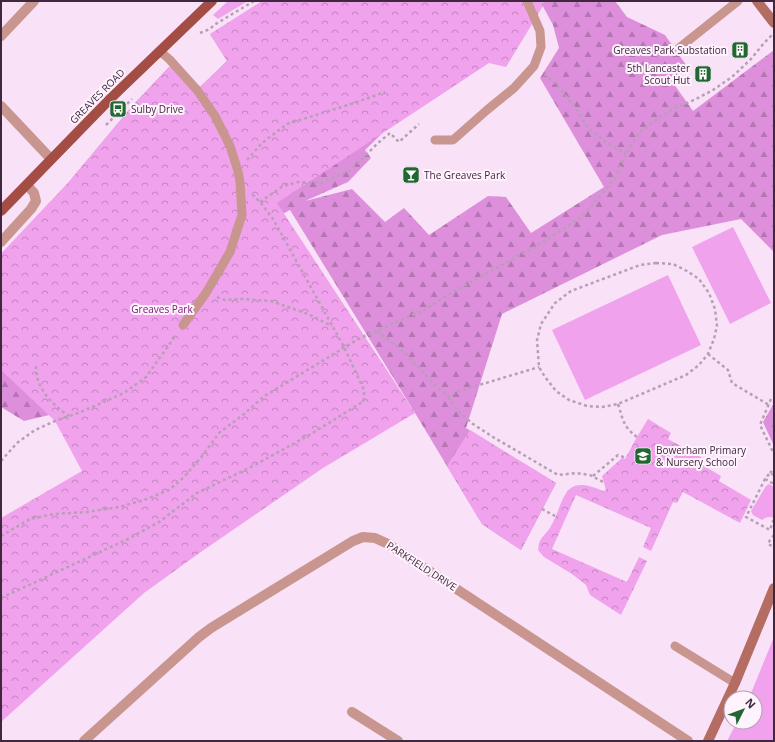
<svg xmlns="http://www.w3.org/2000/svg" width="775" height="742" font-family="'Open Sans',sans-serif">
<defs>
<pattern id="forest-firs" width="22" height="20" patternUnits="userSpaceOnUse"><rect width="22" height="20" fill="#de8fdb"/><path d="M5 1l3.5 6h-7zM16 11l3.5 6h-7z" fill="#b575b3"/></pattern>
<pattern id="park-crowns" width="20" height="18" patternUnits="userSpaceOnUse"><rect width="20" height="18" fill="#f0a2ed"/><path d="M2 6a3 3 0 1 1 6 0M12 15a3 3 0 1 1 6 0" fill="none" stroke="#c484c1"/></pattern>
</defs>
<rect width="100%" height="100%" fill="#f9e1f8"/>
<path fill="#f0a2ed" d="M228 1H248L218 19 213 15Z
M733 227 771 303 730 324 692 247Z
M668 275 701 345 585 400 552 330Z
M769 484 774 487V518C769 516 766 517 762 520L753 515 751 511 766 486Z
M774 637V741H727L737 722H755V698H749Z"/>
<path fill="url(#forest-firs)" d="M540 1H615L627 17 665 35 689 69 671 80 693 111 774 50V252L741 219 662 235 502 314 466 428 556 483 521 550 482 524 415 413 290 210 273 219 1 254 68 183 134 104 169 67 197 90 227 61 210 34 395 121 365 150 371 158 348 182 305 201 352 189 385 222 404 208 429 235 488 196 506 197 531 233 604 187 540 78 559 48 553 25Z
M1 324 62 412 24 421 1 407Z
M774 403V446L763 422Z"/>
<path fill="url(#park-crowns)" d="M262 1H546L506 67 489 63 277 203 415 413 323 468 198 554 144 593 1 722V518L82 471 55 421 1 370V254L68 183 134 104 173 64 197 90 227 61 210 34Z
M648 419 671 433 668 439 701 457 699 463 721 476 719 481 751 500 740 523 683 492 677 503 673 502 651 551 643 547 651 528 576 495 552 549 627 582 639 557 647 561 621 615 590 595 586 585 572 574 544 557 538 550C539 548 538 544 540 541 542 536 548 532 551 526 566 499 562 473 603 491L606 490 602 476 622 458 625 459 637 437Z
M470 430 556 483 521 550 482 524 447 466Z"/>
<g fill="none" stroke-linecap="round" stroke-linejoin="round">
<path stroke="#b79fb6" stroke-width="2.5" stroke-dasharray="3 3" stroke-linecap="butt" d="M200 33 210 29 214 25 254 1
M544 74 554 82 575 107 588 128 606 142 626 154
M106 125 132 99
M247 160 262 143 287 124 348 105 374 96 385 92
M260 202 283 186 298 182 321 183 351 170 378 143 390 133 399 142 419 124
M656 263 673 264 687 271 699 279 709 293 715 309 717 326 714 339 708 354 699 365 686 375 618 404 602 407 587 406 569 400 556 391 545 377 539 367 537 340 541 324 555 303 571 291 640 265Z
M217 297 225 300 242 299 271 301 308 314 332 326
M377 331 404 352 435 385 448 397 456 392 539 367
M708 354 728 370 732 383 769 405
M36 366C35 387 52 405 69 416
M448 397 458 411 473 424 493 437 558 475 576 473 590 475 605 483
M771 399 760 425 774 454
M618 404C623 419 623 427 637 437
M1 461 17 443 35 430 55 421 81 412 124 393 146 377 176 335
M770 473 774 468
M774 475 770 473 765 479 746 517 770 530 773 521H774
M593 476 618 455 626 458
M765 479 774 484
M542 509 555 516
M774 535 770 540 768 544 774 547
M1 536 30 519 54 514 87 512 119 507 144 500 169 490 184 477 203 455 219 433 244 414 263 397 360 338 377 331 426 309 449 294 540 244 583 216 615 178 626 154 638 134 658 118 673 109 696 99 713 90 732 77 751 59 764 43 772 35
M1 598 128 539 159 522 197 493 253 466 311 434 364 401V390L344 347 273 219 260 202 253 195"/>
<path stroke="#c8968f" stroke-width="9" d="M679 48 738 1
M160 51 170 60 197 90 215 116 230 146 238 171 240 182 242 215 230 252 206 293 183 325
M435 140H453L487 110 514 88 534 66 541 47 540 31 527 1
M675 646 735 683"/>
<path stroke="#c8968f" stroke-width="10" d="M1 36 34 1
M1 106 51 159
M1 242 31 209 36 201 34 193 27 185
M352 712 398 741
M84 741 199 637 211 628 353 541 363 537 375 538 388 544 688 741"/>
<path stroke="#b46c63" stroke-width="10" d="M757 1 774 23
M708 741 735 683 774 588"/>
<path stroke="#a44d44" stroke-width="10" d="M1 211 111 98 212 1"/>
</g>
<defs>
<symbol id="building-square" viewBox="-11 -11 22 22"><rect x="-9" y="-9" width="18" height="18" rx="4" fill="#226631" stroke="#fff3fe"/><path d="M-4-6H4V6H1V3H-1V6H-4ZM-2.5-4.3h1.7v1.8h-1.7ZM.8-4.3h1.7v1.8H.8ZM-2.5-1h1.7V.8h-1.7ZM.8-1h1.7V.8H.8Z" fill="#fff"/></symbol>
<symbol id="bus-square" viewBox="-11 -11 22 22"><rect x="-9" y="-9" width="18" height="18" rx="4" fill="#226631" stroke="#fff3fe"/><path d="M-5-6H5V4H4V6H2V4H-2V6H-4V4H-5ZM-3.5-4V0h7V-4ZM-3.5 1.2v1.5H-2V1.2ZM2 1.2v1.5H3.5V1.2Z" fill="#fff"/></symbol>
<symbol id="bar-square" viewBox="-11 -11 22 22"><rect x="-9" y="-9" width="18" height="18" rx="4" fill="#226631" stroke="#fff3fe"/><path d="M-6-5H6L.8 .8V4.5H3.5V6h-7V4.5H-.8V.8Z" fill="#fff"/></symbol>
<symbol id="school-square" viewBox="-11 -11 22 22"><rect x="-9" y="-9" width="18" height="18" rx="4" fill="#226631" stroke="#fff3fe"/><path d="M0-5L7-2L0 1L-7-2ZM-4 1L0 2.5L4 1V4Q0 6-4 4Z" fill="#fff"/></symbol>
</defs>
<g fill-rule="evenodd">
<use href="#building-square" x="730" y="40" width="20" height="20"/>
<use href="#building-square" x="693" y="64" width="20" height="20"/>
<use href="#bus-square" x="108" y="99" width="20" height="20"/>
<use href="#bar-square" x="401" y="165" width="20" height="20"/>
<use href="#school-square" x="633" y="446" width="20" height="20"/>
</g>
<g text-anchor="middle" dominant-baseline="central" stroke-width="4" stroke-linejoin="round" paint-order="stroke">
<g font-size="10" fill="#3f273e" stroke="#fff3fe" text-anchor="start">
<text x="727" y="50" text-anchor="end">Greaves Park Substation</text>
<text x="690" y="68" text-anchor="end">5th Lancaster<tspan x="690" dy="12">Scout Hut</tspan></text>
<text x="131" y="109">Sulby Drive</text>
<text x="424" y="175">The Greaves Park</text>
<text x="656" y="450">Bowerham Primary<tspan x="656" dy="12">&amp; Nursery School</tspan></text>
</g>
<g font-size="10" fill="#3f273e" stroke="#fff3fe">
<text transform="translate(97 96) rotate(-45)">GREAVES ROAD</text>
<text transform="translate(422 566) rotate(33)">PARKFIELD DRIVE</text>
</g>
<g font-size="10" fill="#761676" stroke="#fff3fe">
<text x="162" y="309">Greaves Park</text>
</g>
</g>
<rect width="775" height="742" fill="none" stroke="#3f273e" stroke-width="4"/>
<g transform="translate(743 710) rotate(48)"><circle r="19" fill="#fff3fe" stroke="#b2a1b1"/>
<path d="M0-3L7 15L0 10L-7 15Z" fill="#226631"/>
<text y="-6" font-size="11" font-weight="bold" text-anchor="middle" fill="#3f273e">N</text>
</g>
</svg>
